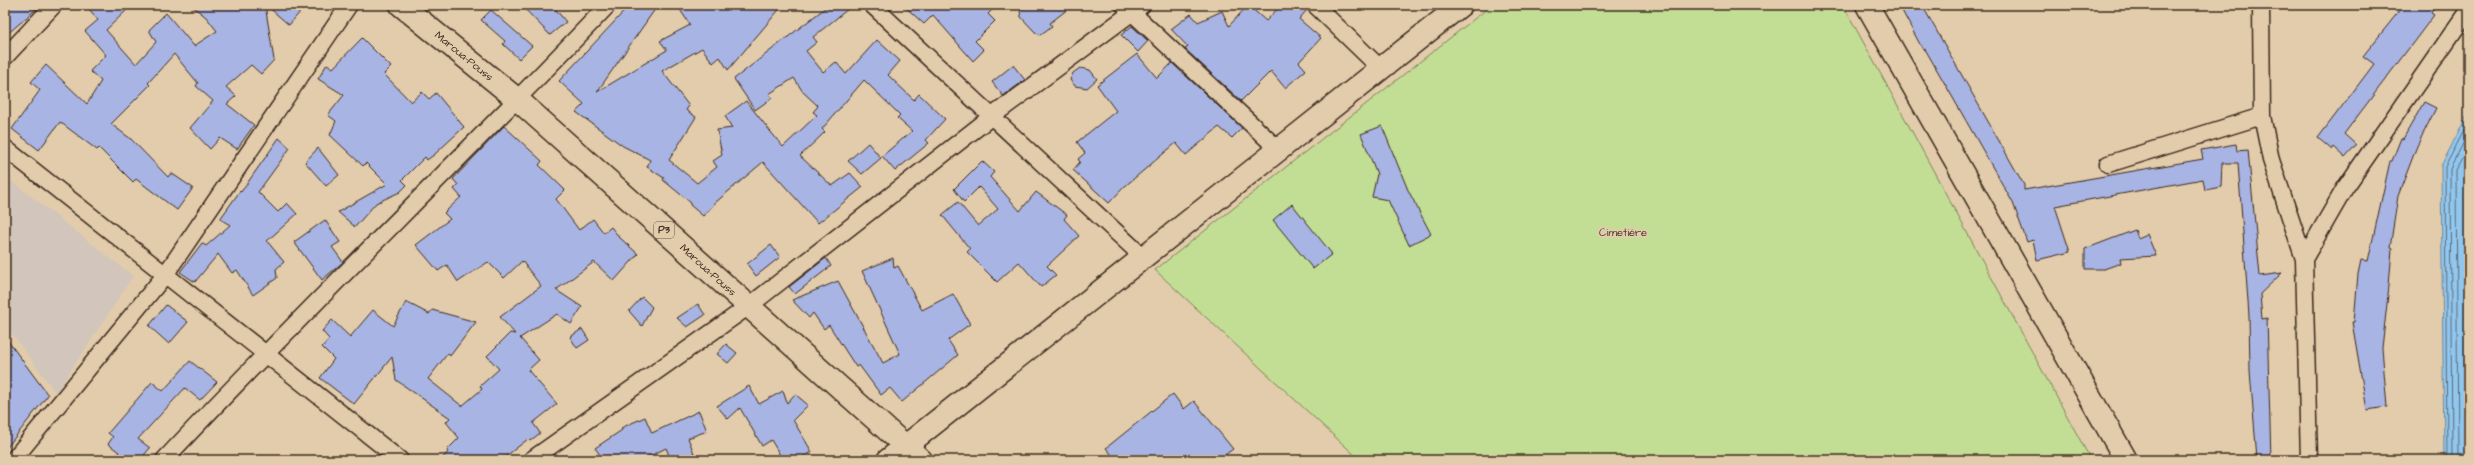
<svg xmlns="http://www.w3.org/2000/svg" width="2474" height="465" font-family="'Architects Daughter',sans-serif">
<rect width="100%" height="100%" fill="#e2ccab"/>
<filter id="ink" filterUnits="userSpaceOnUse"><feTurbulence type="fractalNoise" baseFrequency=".025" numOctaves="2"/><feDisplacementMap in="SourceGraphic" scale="8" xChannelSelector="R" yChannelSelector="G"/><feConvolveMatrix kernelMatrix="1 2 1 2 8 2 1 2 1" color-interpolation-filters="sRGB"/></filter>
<g filter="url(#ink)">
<path fill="#d1c5bc" d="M5 176 133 276 56 393 5 324Z"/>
<path fill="#c2dd94" stroke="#7e8459" d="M1492 5H1843L2091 460H1360L1155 270Z"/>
<path fill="#91c7ef" stroke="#6f889b" d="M2469 112V460H2444L2441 166Z"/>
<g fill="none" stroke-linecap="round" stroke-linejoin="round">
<path stroke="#5d6972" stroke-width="1" d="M2447 460 2445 167 2469 121
M2452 460 2450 169 2469 132
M2458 460 2456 170 2469 145"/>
</g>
<path fill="#a8b4e4" stroke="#3b2a1e" d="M5 5H41L5 36Z
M86 5H132L106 30 136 64 156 42 149 30 166 13 194 46 217 31 206 17 191 5H265L274 60 261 74 251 65 226 87 236 96 227 104 254 125 237 149 220 138 210 149 190 128 213 101 196 86 198 83 174 54 148 83 150 85 111 124 131 139 168 177 171 173 193 188 177 210 136 179 133 182 99 148 97 150 60 122 39 150 12 129 40 90 31 82 46 65 87 104 101 81 90 71 106 55 85 31 98 20Z
M266 5H306L289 25Z
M521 5H552L566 22 550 35Z
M630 5H658L597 92 667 50 660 41 690 25 677 5H783L728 70 720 57 713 63 702 48 662 71 689 106 686 110 696 117 669 160 697 183 717 167 713 161 722 155 717 130 732 128 725 116 746 101 783 147 817 115 813 112 818 106 803 92 794 78 769 94 772 98 755 110 734 79 829 5H853L813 37 817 42 806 51 823 72 836 62 846 74 877 40 900 61 888 75 914 100 919 94 945 119 926 140 929 143 895 171 882 156 912 131 897 118 900 115 864 80 822 129 825 132 800 156 832 186 850 173 863 187 818 223 763 162 716 202 703 216 690 205 691 203 663 180 664 178 647 167 650 160 623 146 576 112 584 104 559 81Z
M903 5H997L988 14 995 21 975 41 984 50 973 61 933 15 924 24Z
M1028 5H1073L1050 23 1052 26 1040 35 1035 32 1021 17 1020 11Z
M1248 5 1266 21 1281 5H1306L1307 10 1299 19 1321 38 1299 62 1306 70 1285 88 1271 71 1241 101 1185 49 1188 47 1171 29 1191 14 1198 22 1222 11 1229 26Z
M1899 5H1922L2024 185V190L2203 159 2201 150 2236 144 2237 151 2248 150 2260 276 2282 273 2260 294 2262 319 2267 318 2271 460H2257L2250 371 2249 316 2238 163H2222L2221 187 2205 190 2203 179 2055 206 2070 252 2037 260 2033 240 2027 242 2013 203 1925 49 1923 50Z
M2404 5H2436L2431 13 2434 15 2344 134 2356 145 2345 157 2334 147 2332 150 2318 138 2374 64 2363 56Z
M491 10 532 46 519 59 503 44 505 41 481 20Z
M1132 26 1148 41 1138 52 1121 35Z
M362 38 391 67 384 74 411 102 422 92 429 99 436 93 464 127 435 154 427 160 425 157 402 180 407 185 400 192 376 203 355 227 338 212 387 184 366 163 363 166 330 135 336 121 328 115 344 95 318 79 327 64 333 68Z
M1137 54 1157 78 1172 63 1242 128 1232 138 1219 127 1186 155 1176 143 1124 187 1109 203 1073 170 1080 162 1078 159 1085 153 1077 142 1116 111 1097 85Z
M1013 65 1025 80 1003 96 992 82Z
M1080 68 1090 70 1097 79 1087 88 1075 86 1070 80 1073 73Z
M2424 102 2436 108 2417 146 2398 196 2390 248 2392 249 2389 286 2382 348 2387 407 2367 410 2352 322H2354L2358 274 2361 260 2368 261 2390 161H2392L2401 138 2403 139Z
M504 126 542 161 539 165 565 190 556 199 579 230 593 219 604 233 611 227 619 237 638 254 614 281 594 262 556 290 582 307 571 324 557 314 520 338 539 360 528 370 557 404 533 423 540 433 530 441 528 439 501 460H441L448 452 447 450 459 438 446 422 450 418 396 380 392 357 354 404 320 378 334 359 322 347 329 339 322 331 332 320 350 337 373 310 393 326 406 302 429 314 432 310 476 322 450 356 448 353 428 379 462 406 482 389 480 386 499 369 487 356 510 333 515 334 500 317 541 286 522 261 504 278 488 262 458 282 447 265 438 271 416 245 450 219 444 213 461 197 454 189 458 185 453 179Z
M1382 126 1408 190 1431 234 1409 245 1388 200 1372 197 1377 174 1361 134Z
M279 138 290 148 258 192 278 212 287 203 297 214 267 241 284 262 276 269 277 278 253 295 237 270 232 273 218 254 195 282 180 272 202 243 206 246 230 225 220 219 240 191 241 192Z
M868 143 881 158 862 174 848 161Z
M318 148 339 175 326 186 305 162Z
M982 161 994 172 990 177 1020 211 1036 192 1067 215 1064 219 1079 236 1047 266 1056 275 1041 287 1019 262 997 282 967 252 970 249 942 215 958 202 978 226 998 209 979 187 964 202 954 189Z
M1292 204 1332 254 1313 269 1273 220Z
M325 220 340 242 332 247 343 262 322 280 294 242Z
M2135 230 2138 238 2147 234 2156 256 2120 258 2121 263 2104 269H2085V249Z
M771 245 780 257 756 276 747 264Z
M826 258 831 266 795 294 789 287Z
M893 258 894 268 898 266 922 310 953 294 970 324 948 340 958 355 902 402 890 388 881 395 859 365 856 367 829 325 824 329 813 313 809 318 792 300 838 281 883 363 900 354 862 271Z
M642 297 652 307 642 326 629 311Z
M698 304 705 315 687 327 677 318Z
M166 305 188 322 169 344 149 326Z
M582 329 589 340 577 348 570 337Z
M5 337 48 395 5 450Z
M726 344 737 353 728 363 717 354Z
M190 361 217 382 200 400 185 388 138 439 150 448 140 460H111L119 452 108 444 113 437 108 433 152 382 163 391Z
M749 386 759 404 783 391 787 403 795 394 808 405 793 420 812 452 798 460H783L771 440 762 446 740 408 728 419 717 406Z
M1173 394 1184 409 1194 401 1233 449 1218 460H1116L1106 448Z
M699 411 707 431 688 438 694 453 679 460H671L666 448 642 460H604L595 448 622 430 621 428 645 417 652 433Z"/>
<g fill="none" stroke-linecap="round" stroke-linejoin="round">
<defs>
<path id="minor" d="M872 5 1143 257
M1124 5 1279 150
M1315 5 1380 68
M2261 5 2262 116 2271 160 2304 259 2309 460
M5 57 54 5
M5 148 400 460
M2108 164 2262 116
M2304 259 2345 188 2469 9
M13 460 165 275 349 5
M164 460C309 305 462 159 608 5
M531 460 749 306 991 117 1142 5"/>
<path id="secondary" d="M1867 5 2126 460
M888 460 1461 5"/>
<path id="primary" d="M401 5 518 100 921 460"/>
</defs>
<use href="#minor" stroke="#3b2a1e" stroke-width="19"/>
<use href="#secondary" stroke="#3b2a1e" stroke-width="25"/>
<use href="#primary" stroke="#3b2a1e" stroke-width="25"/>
<use href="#minor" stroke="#e2ccab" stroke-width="16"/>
<use href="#secondary" stroke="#e2ccab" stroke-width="22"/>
<use href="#primary" stroke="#e2ccab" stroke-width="22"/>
</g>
</g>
<g text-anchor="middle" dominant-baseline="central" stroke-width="4" stroke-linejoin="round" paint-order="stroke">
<rect fill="#e2ccab" stroke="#6d5b48" stroke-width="1" x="654" y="222" width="20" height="16" rx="3"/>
<g font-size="10" font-weight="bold" fill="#3b2a1e">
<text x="664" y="230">P3</text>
</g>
<g font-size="11" fill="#3b2a1e" stroke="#e2ccab">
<text transform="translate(464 56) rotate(39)">Maroua-Pouss</text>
<text transform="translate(708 270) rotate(42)">Maroua-Pouss</text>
</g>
<g font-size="11" fill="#483c2a" stroke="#e2ccab">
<text x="1623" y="232">Cimetiére</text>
</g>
</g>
<rect width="2474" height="465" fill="none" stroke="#e2ccab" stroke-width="20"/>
<rect x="10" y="10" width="2454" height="445" fill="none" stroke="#3b2a1e" stroke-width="1.5" filter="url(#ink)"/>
</svg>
